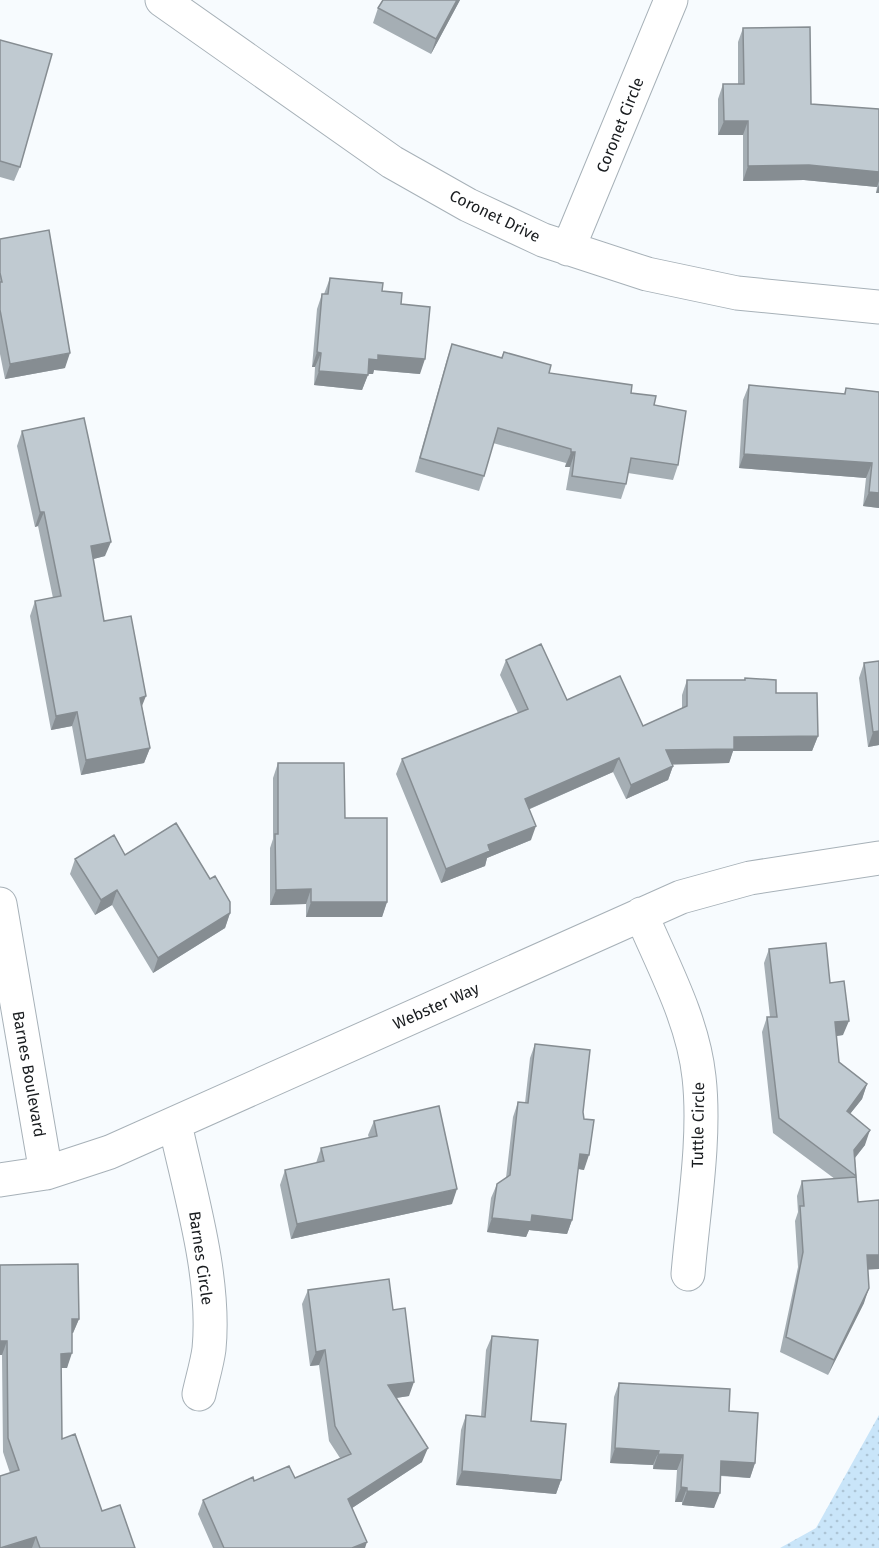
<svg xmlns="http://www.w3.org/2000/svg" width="879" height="1548" font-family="'Fira Sans',sans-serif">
<defs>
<pattern id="grass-dots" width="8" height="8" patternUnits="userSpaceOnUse" patternTransform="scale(1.5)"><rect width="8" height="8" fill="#c9e5f9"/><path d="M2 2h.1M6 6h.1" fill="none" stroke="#acc4d5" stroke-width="1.8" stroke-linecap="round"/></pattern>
</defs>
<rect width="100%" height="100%" fill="#f7fbfe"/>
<path fill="url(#grass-dots)" d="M879 1415V1548H780L816 1528Z"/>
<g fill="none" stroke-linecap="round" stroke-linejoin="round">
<defs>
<path id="minor" d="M162 0 392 162 468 205 543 240 647 274 737 293 879 307
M568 249 671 0
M0 904 46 1173
M641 914C663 966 693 1020 699 1077 706 1138 693 1213 688 1274
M175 1124C190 1193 216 1278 209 1349 207 1364 202 1380 199 1394
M0 1180 46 1173 110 1152 681 897 750 878 879 858"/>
</defs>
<use href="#minor" stroke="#a7b1b8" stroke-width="35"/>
<use href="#minor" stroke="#fff" stroke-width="33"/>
</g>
<path fill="#a5aeb4" d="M383 0H460L431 54 373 23 378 8Z
M743 28 811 104 879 109V193H876L877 187 804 180 743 181V135H718V99L723 84H738V42Z
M0 40 20 167 14 181 0 177Z
M0 239 65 368 5 379 0 354Z
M330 278 382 291 401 304 420 374 374 370 373 374H368L362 390 314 385 315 367H312L317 309 322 294H324Z
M452 344 501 358 504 352 549 373 631 393 654 405 678 465 673 480 628 473 626 484 621 499 566 490 570 467H565L566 463 493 443 484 476 479 491 415 472 447 359Z
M749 385 844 394 846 388 879 392V508L863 506 866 478 739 468 743 400Z
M22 431 105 556 93 559 104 621 142 707 150 748 144 763 81 775 72 726 51 730 30 616 35 601 53 598 38 526 35 527 17 446Z
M506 660 567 700 643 726 682 708V695L687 680H744L745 678 776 693 818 736 812 751H733L729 763 672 764 673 766 668 780 626 799 613 772 530 809 531 840 487 858 485 866 441 883 396 774 402 759 518 713 500 675Z
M879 661V745L868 747 859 678 864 663Z
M278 763 345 818 387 902 382 917H306V904L270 905V848L273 839V778Z
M125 855 230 913 225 928 153 973 112 905 95 915 70 874 75 859Z
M769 949 830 983 843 1035 836 1036 839 1062 867 1084 862 1099 850 1114 865 1145 855 1158 858 1202 868 1269 864 1303 828 1375 780 1352 798 1267 795 1221 798 1212 797 1196 802 1181 835 1179 773 1133 762 1032 767 1017H770L764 963Z
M535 1044 583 1112 584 1170 578 1169 572 1220 567 1234 529 1230 526 1237 487 1232 491 1198 497 1184 506 1178 513 1117 518 1102 525 1103 530 1058Z
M374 1121 452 1204 291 1239 280 1185 285 1170 316 1163 321 1148 369 1138 368 1135Z
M0 1265 79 1319 73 1333H72L67 1368H61L62 1439 102 1511 135 1548H0L10 1473 3 1452 2 1355Z
M308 1290 393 1310 409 1396 396 1398 422 1462 352 1508 365 1548H213L198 1514 203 1500 295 1478 340 1458 329 1441 319 1365 310 1366 302 1304Z
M492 1336 531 1421 561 1480 556 1494 456 1485 461 1430 466 1415 481 1416 486 1350Z
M619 1383 729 1411 755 1463 750 1478 721 1476 714 1508 682 1505V1502H675L677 1470 653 1469V1465L610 1463 614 1397Z"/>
<path fill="#868d92" d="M457 0H460L431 54 436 39Z
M724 121H748L743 135H718Z
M809 165 879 172V181L877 187 804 180 743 181 748 166Z
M879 185V193H876Z
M317 352 321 353 315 367H312Z
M70 353 65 368 5 379 10 364Z
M378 355 425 359 420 374 374 370 373 374H364L369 359Z
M319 371 368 375 362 390 314 385Z
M571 452H575L570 467H565Z
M744 454 872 463 866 478 739 468Z
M869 492 879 493V508L863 506Z
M40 512H44L38 526 35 527Z
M111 542 105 556 86 561 91 546Z
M146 696 140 711V698Z
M77 712 72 726 51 730 56 716Z
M879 731V745L868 747 873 732Z
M818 736 812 751H733L729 763 660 765 666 750 734 737Z
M150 748 144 763 81 775 86 760Z
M619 758 613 772 520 813 525 799Z
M673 766 668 780 626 799 631 785Z
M536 826 531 840 487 858 485 866 441 883 446 869 488 845Z
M311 889 306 904 270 905 276 890Z
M117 890 112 905 95 915 101 900Z
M311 902H387L382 917H306Z
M230 913 225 928 153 973 158 958Z
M849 1021 843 1035 830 1037 835 1022Z
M867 1084 862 1099 841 1125 847 1111Z
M870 1130 865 1145 849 1165 854 1150Z
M580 1154 589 1155 584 1170 574 1168Z
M457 1189 452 1204 291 1239 297 1224Z
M532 1215 572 1220 567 1234 529 1230 526 1237 487 1232 492 1218Z
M867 1255H879V1269L862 1270Z
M869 1288 864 1303 828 1375 834 1360Z
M72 1319H79L73 1333 67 1334Z
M0 1341H7L2 1355H0Z
M325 1350 319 1365 310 1366 316 1352Z
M72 1353 67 1368H56L61 1354Z
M414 1382 409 1396 382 1400 388 1385Z
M428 1448 422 1462 343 1514 348 1499Z
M615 1448 659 1451 653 1465 610 1463Z
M658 1454 683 1455 677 1470 653 1469Z
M721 1461 755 1463 750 1478 716 1475Z
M462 1471 561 1480 556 1494 456 1485Z
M681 1487 687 1488 682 1502H675Z
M687 1491 720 1493 714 1508 682 1505Z
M36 1537 32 1548H2Z
M367 1542 365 1548H352Z"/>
<path fill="#c0cad1" stroke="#868d92" stroke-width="1.5" d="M383 0H457L436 39 378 8Z
M810 27 811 104 879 109V172L809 165 748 166V121H724L723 84H744L743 28Z
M0 40 52 54 20 167 0 161Z
M49 230 70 353 10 364 0 310V282H2L0 273V239Z
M330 278 383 283 382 291 402 293 401 304 430 307 425 359 378 355V360L369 359 368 375 319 371 321 353 317 352 322 294H328Z
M452 344 502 358 504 352 551 365 549 373 632 385 631 393 656 396 654 405 686 411 678 465 631 458 626 484 572 476 575 452H571V449L498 428 484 476 420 458Z
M749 385 845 394 846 388 879 392V493L869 492 872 463 744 454Z
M84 418 111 542 91 546 104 621 131 616 146 696 140 698 150 748 86 760 77 712 56 716 35 601 61 596 44 512H40L22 431Z
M541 644 567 700 620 676 643 726 687 706V680H745V678L776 680V693H817L818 736 734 737V749L666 750 673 766 631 785 619 758 525 799 536 826 488 845 490 851 446 869 402 759 528 709 506 660Z
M879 661V731L873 732 864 663Z
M278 763H344L345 818H387V902H311V889L276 890 275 834H278Z
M176 823 210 879 215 876 230 902V913L158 958 117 890 101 900 75 859 114 835 125 855Z
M826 943 830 983 844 981 849 1021 835 1022 839 1062 867 1084 847 1111 870 1130 854 1150 856 1176 779 1118 767 1017H777L769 949Z
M535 1044 590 1050 583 1112 584 1119 594 1120 589 1155 580 1154 572 1220 532 1215 531 1222 492 1218 497 1184 510 1175 518 1102 528 1103Z
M439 1106 457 1189 297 1224 285 1170 324 1161 321 1148 377 1136 374 1121Z
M856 1177 858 1202 879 1200V1255H867L869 1288 834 1360 786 1337 803 1252 800 1206H804L802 1181Z
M78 1264 79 1319H72V1353L61 1354 62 1439 75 1434 102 1511 120 1505 135 1548H40L36 1537 0 1548V1476L19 1470 8 1438 7 1341H0V1265Z
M389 1279 393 1310 405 1308 414 1382 388 1385 428 1448 348 1499 367 1542 352 1548H224L203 1500 253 1477 254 1481 289 1466 295 1478 351 1454 335 1426 325 1350 316 1352 308 1290Z
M492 1336 538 1340 531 1421 566 1424 561 1480 462 1471 466 1415 485 1417Z
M619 1383 730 1389 729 1411 758 1413 755 1463 721 1461 720 1493 687 1491V1488L681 1487 683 1455 658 1454 659 1451 615 1448Z"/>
<g text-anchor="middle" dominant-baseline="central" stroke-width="4.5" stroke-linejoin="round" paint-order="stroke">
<g font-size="16" fill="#191c1f" stroke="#fff">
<text transform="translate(620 125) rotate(-68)">Coronet Circle</text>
<text transform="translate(495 216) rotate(26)">Coronet Drive</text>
<text transform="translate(436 1006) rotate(-24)">Webster Way</text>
<text transform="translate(29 1074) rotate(80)">Barnes Boulevard</text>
<text transform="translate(698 1125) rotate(-89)">Tuttle Circle</text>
<text transform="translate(201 1258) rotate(82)">Barnes Circle</text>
</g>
</g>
</svg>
